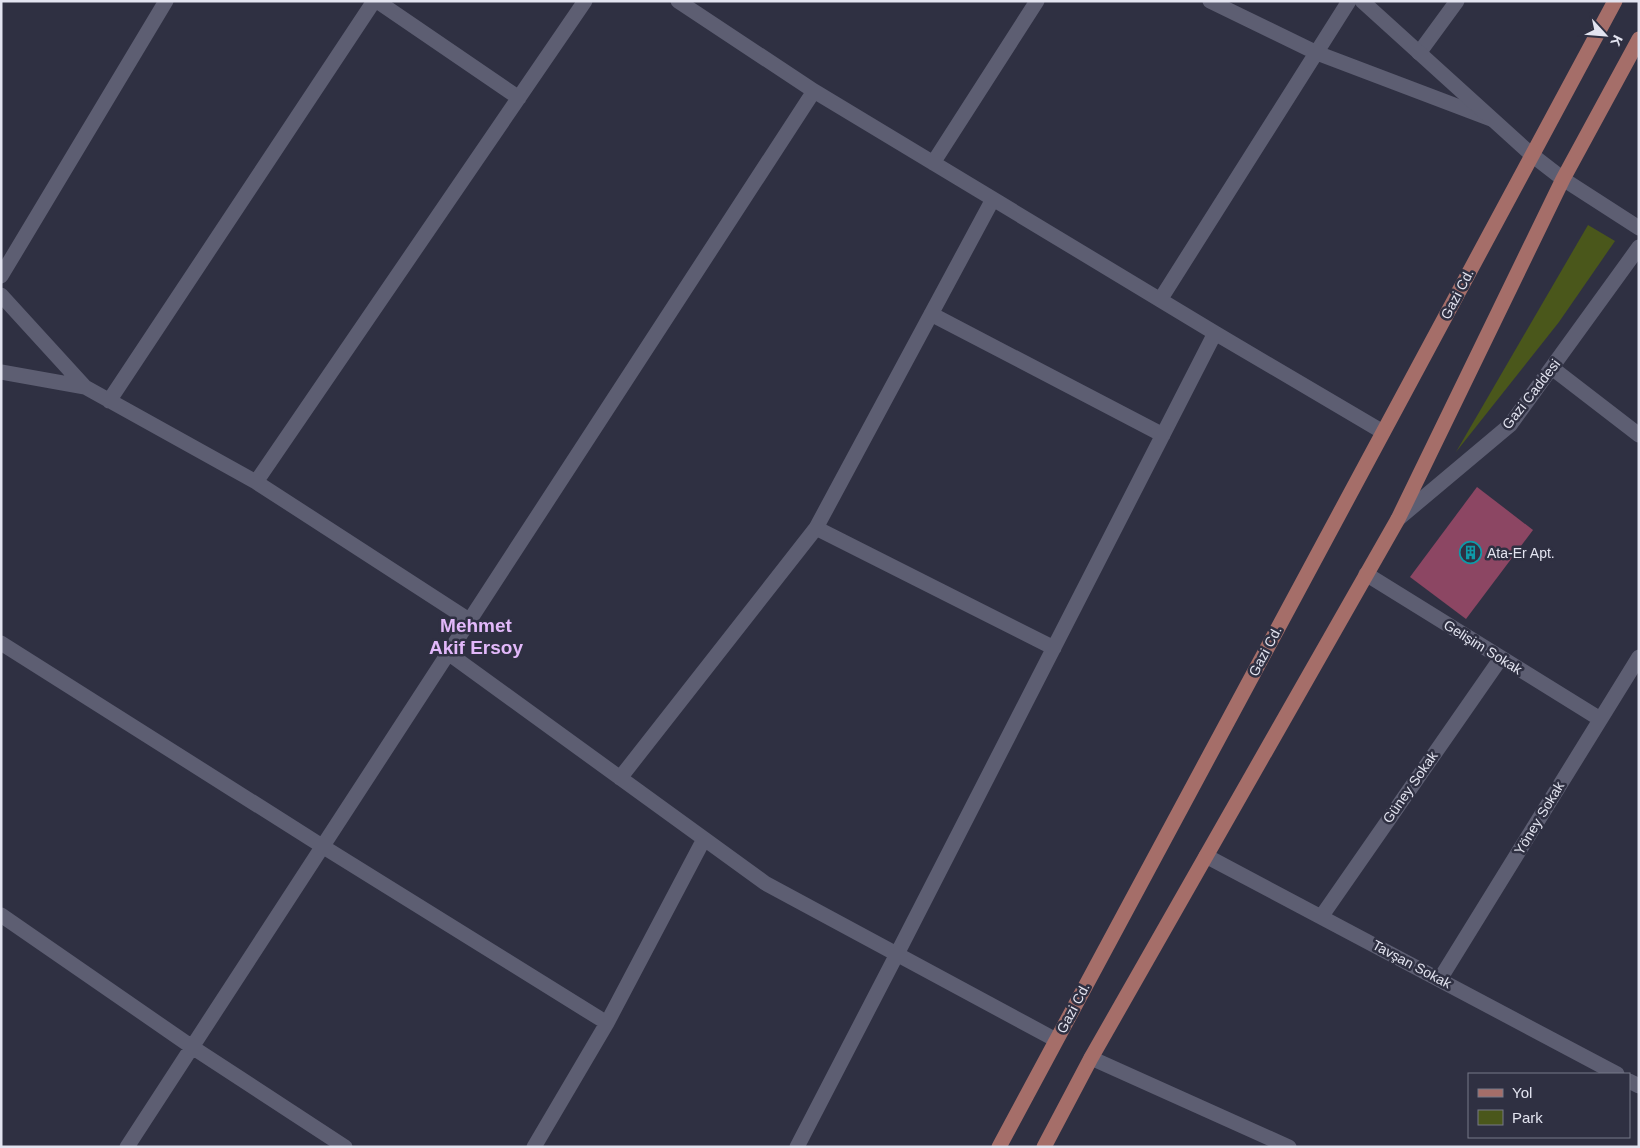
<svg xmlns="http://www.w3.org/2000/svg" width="1640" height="1148" font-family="Helvetica,sans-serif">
<rect width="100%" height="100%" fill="#2f3042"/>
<path fill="#4a571b" d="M1588 225 1615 241 1559 322 1456 452Z"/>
<path fill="#8c4663" d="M1477 487 1533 530 1466 619 1410 577Z"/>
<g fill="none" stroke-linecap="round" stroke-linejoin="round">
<path stroke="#5d5e72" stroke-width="15" d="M377 1 519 98
M678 1 814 91 1215 333 1383 432
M1210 1 1317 53 1491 119
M1419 53 1457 1
M933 163 1037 1
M1 276 166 1
M1 295 85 387 256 482 469 620
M1160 300 1349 1
M931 314 1163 435
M1552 368 1639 435
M1 372 85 387
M109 401 374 1
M256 482 585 1
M816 528 1054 648
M1366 574 1600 719
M1 643 322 846 607 1023 704 839
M448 653 765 883 1056 1040
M620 778 816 528 993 199
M1206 856 1617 1074
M1 915 192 1047 345 1147
M1321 917 1501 658
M1440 979 1639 657
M1091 1058 1289 1147
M1629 1081 1639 1086
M127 1147 814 91
M534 1147 607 1023
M797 1147 897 954 1215 333"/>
<path stroke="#5d5e72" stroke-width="15" d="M1362 1 1532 155 1563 179 1639 228
M1398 519 1510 425 1639 247"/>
<path stroke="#a56e69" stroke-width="15" d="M999 1147 1615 1
M1044 1147 1091 1058 1398 519 1563 179 1639 39"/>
</g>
<defs>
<symbol id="building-ring" viewBox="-11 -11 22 22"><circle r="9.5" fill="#2f3042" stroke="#0f9aa8" stroke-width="1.5"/><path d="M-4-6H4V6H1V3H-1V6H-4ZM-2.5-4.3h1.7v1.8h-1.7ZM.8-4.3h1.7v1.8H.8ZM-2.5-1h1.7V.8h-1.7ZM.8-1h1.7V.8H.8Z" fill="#0f9aa8"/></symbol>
</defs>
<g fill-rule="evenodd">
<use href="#building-ring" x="1458" y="540" width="25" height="25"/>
</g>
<g text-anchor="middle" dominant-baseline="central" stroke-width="5" stroke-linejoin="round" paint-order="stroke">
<g font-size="14" fill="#e3e4f0" stroke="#2f3042">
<text transform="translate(1457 294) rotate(-62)">Gazi Cd.</text>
<text transform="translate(1531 394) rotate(-52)">Gazi Caddesi</text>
<text transform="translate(1483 647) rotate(32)">Gelişim Sokak</text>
<text transform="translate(1265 651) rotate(-62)">Gazi Cd.</text>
<text transform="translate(1410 787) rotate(-55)">Güney Sokak</text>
<text transform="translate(1539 818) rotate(-59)">Yöney Sokak</text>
<text transform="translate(1412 964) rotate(28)">Tavşan Sokak</text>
<text transform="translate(1073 1008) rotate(-62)">Gazi Cd.</text>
</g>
<g font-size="14" fill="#e3e4f0" stroke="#2f3042" text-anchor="start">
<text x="1487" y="553">Ata-Er Apt.</text>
</g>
<g font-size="19" font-weight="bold" fill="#e2b8fa" stroke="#2f3042">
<text x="476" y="625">Mehmet<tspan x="476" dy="22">Akif Ersoy</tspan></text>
</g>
</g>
<rect width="1640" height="1148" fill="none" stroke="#e3e4f0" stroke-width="5"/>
<rect x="1468" y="1073" width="162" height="65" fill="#2f3042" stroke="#777888"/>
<rect x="1478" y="1089" width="25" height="8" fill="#a56e69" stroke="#777888"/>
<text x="1512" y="1098" font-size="15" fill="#e3e4f0">Yol</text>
<rect x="1478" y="1110" width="25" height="15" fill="#4a571b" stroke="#777888"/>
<text x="1512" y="1123" font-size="15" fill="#e3e4f0">Park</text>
<g transform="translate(1605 35) rotate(116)" stroke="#2f3042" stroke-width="4" paint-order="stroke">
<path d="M0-4L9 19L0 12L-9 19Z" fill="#e3e4f0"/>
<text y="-8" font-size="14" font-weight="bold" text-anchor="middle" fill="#e3e4f0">K</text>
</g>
</svg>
